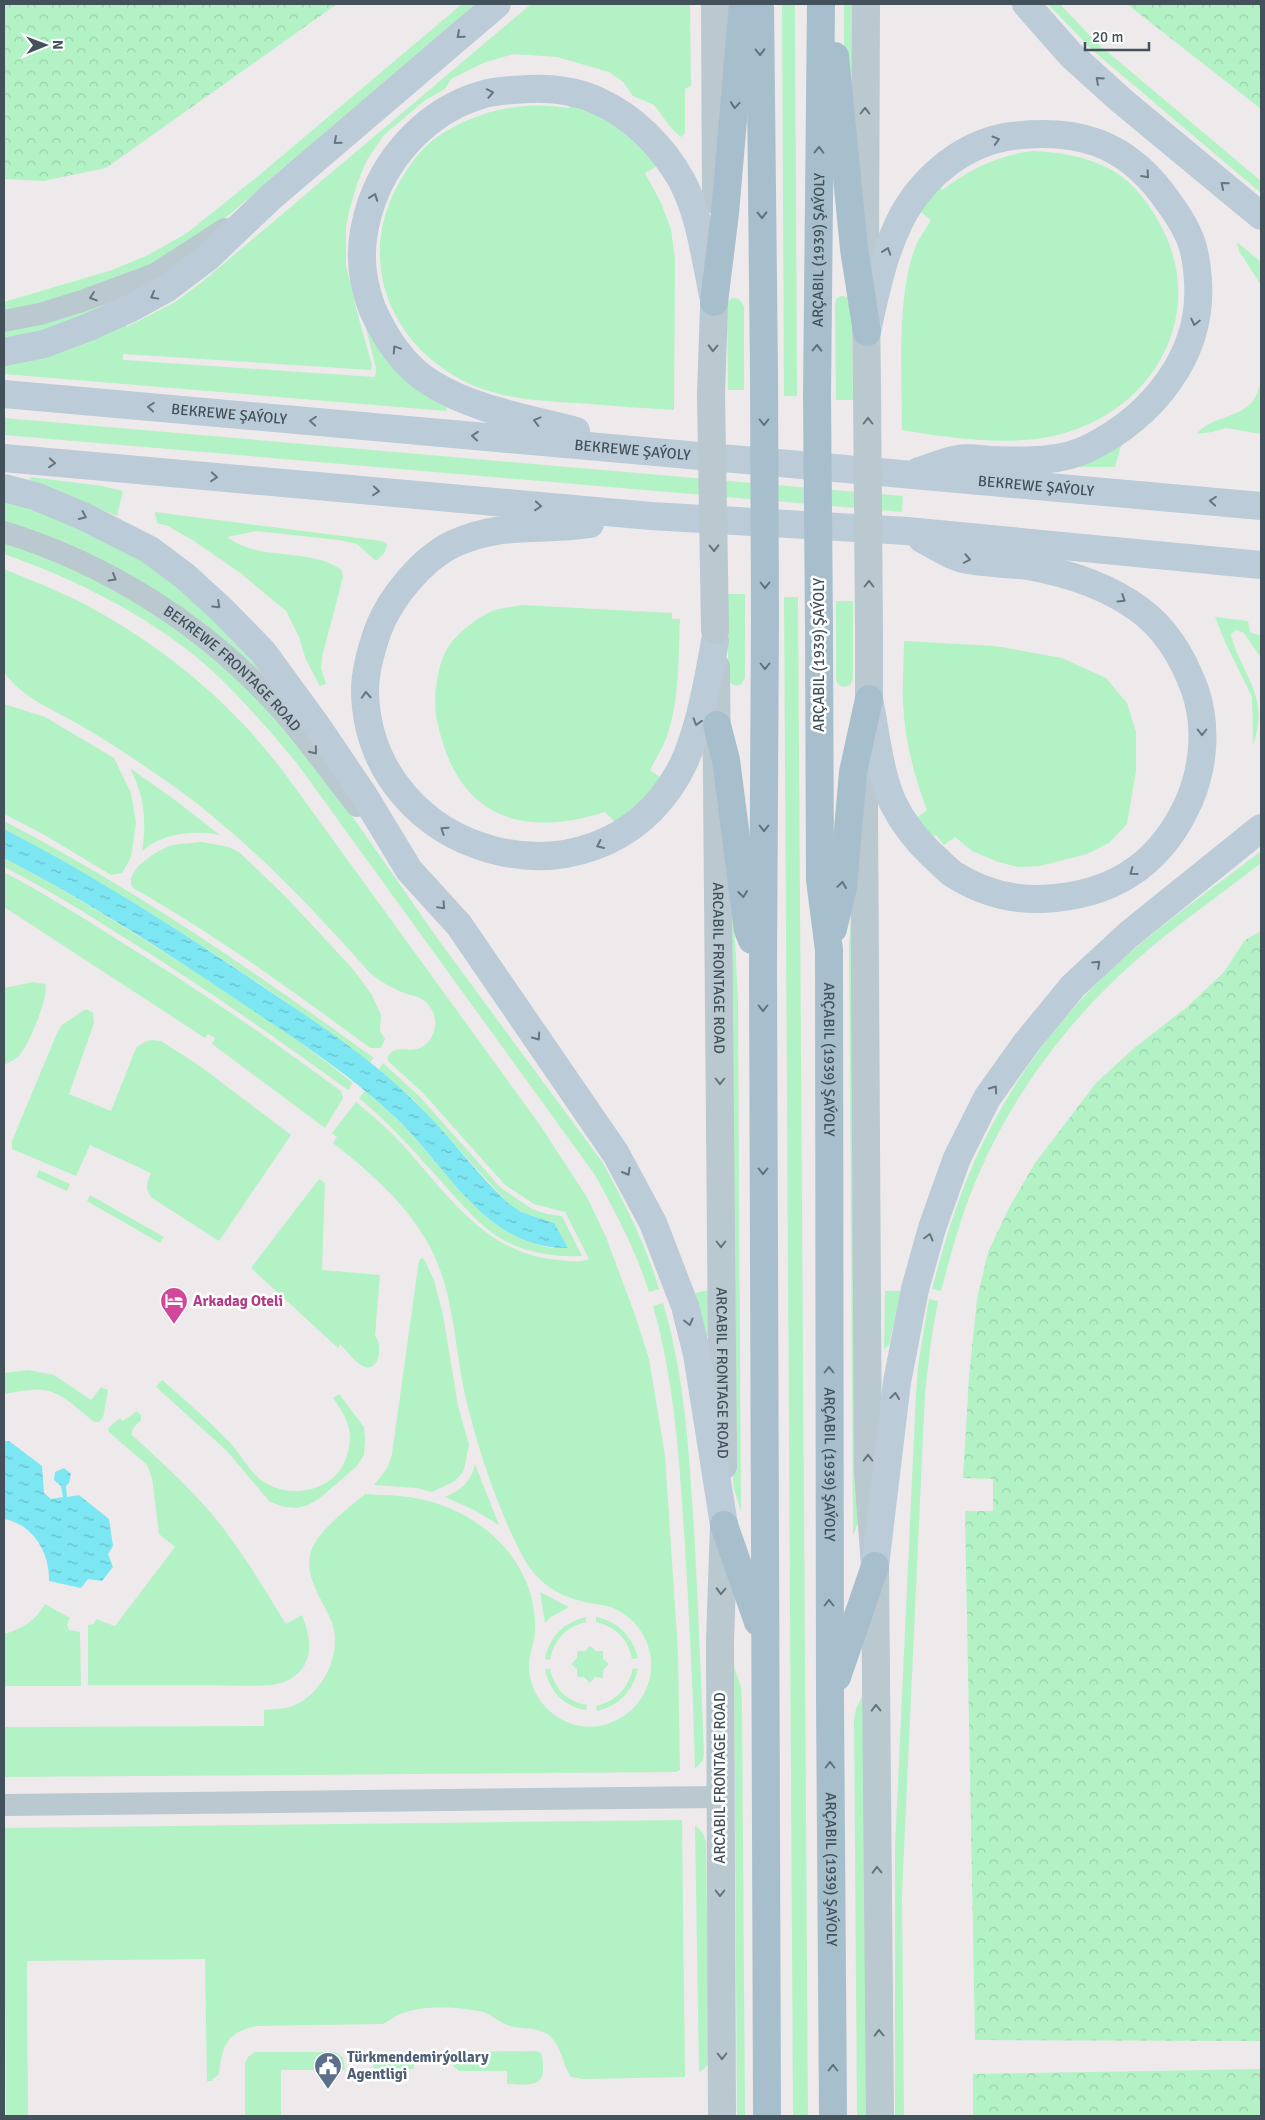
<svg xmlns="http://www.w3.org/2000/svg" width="1265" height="2120" font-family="Signika,sans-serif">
<defs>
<pattern id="forest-crowns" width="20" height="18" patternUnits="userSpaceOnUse" patternTransform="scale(1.25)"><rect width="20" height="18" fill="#b3f2c5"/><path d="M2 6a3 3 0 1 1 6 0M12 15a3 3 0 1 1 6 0" fill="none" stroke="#9bd1ac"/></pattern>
<pattern id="water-ripples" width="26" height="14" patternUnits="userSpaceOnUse" patternTransform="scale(1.25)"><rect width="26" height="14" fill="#7ce6f3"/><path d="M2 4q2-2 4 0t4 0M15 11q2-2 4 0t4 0" fill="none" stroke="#67bdc8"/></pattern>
</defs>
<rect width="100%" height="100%" fill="#eeeaeb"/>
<path fill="#b3f2c5" d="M462 4H478L229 215 195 241 117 282 4 313V302L112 270 148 255 187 233 257 177Z
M531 4H690L691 86 685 89V133L681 137 672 129 654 105 633 96 623 82 609 72 557 57 513 54 483 63 451 79 445 89 424 101 384 135 367 160 358 181 350 208 346 227V266L359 319 372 365 371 370 123 354V360L375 377 376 368 363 317 447 406 446 411 4 374V362L124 321 127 327 175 302 202 282Z
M782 4H795L797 396H784Z
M844 4H853V114L844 57Z
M1048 4H1060L1097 43 1261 181V193L1091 49Z
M570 104 614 121 659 165 645 173 661 203 671 229 675 259 674 410C642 408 611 406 579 403 540 401 497 399 462 380 387 341 356 256 400 181 409 166 419 151 433 140 472 111 521 100 569 108Z
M1033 151C1058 152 1083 156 1106 167 1128 177 1144 197 1156 217 1208 301 1164 399 1074 430 1022 449 956 439 902 430 902 377 896 291 917 243 921 235 927 227 931 220L918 210 938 185 942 190C970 169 998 155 1033 151Z
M1237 242 1261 262V285L1239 251Z
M121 296 87 318 4 343V329Z
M841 296C847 296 850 298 852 304L853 400H836L835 304 836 299Z
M732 298C739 298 741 300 744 307V390H728L727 307 728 301Z
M1261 384V434L1226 428 1212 432 1197 434C1211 416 1237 419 1252 402 1256 398 1258 390 1261 384Z
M4 418 903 496 902 512 4 435Z
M1122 443 1115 467H1075Z
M31 477 102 486 123 491 117 516 28 480Z
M4 497 118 542 220 618 260 670 259 672 4 522Z
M155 512 382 541 387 544 385 552 376 561 357 544 339 540 256 531 227 537C255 558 292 551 324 561 330 563 336 567 341 569L343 577 322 657 321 668 326 684 320 686 306 660 299 637 286 611 239 572 194 541 168 526 157 523Z
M4 539 106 582 194 638 267 705 341 800 440 942 603 1163C625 1204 646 1245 659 1289L649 1292C636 1251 616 1213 595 1175L296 762C262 722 227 680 185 648 129 606 69 577 4 554Z
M4 569C35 582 68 594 97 611 151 641 202 680 244 725 258 739 270 755 283 771L540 1125 588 1199 606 1237 635 1315 649 1359 665 1456 678 1652 680 1770 676 1772 4 1777V1727L264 1726V1710C273 1709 282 1709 290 1707 322 1697 343 1653 332 1623 324 1601 305 1580 310 1555 314 1533 348 1509 365 1494 381 1495 399 1495 415 1498 473 1508 526 1551 534 1611 535 1620 536 1630 534 1639 531 1652 527 1663 530 1677 537 1712 574 1735 607 1724 628 1717 643 1702 649 1681 657 1653 643 1623 617 1610 607 1604 596 1605 585 1602 558 1596 536 1582 523 1557 499 1512 479 1453 467 1403 453 1347 456 1286 423 1235 400 1198 367 1170 333 1143L337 1137 332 1133 356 1102C372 1115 387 1128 401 1143 447 1193 485 1255 559 1260 568 1261 580 1263 589 1259L565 1212 534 1204 505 1185 423 1093 387 1060C388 1057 390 1052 393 1051 401 1047 411 1052 420 1048 438 1039 440 1015 426 1002 420 996 411 996 404 993 392 988 381 982 370 973 312 908 250 842 179 790 146 767 113 744 78 724 52 709 22 698 4 672Z
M728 594H745V678C741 688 732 688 728 678Z
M784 597H798L808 2116H793Z
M836 601H853V679L851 684C844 689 838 687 836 679Z
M522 605 672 613V619H680C678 660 680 700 666 739 662 749 655 760 650 770L661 778 638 804 615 822 605 812C520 839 458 816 438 725 432 702 436 664 450 644 460 631 477 618 492 611 501 608 512 607 522 605Z
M1215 617 1248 621 1250 632 1261 636V658L1244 633 1236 630 1231 634C1236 659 1255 682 1258 707 1260 721 1257 733 1253 746L1252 697 1226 644Z
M904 641 995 646 1062 658 1106 678 1127 703 1136 732V771L1127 824 1109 843 1087 854 1040 866 1018 867 998 862 972 851 955 837 944 845 936 835 930 839 915 819 927 810C914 776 905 741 903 704 902 683 904 662 904 641Z
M4 704 45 717 114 758 131 793 136 822 132 852 129 861 122 873 111 875 43 834 4 814Z
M130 768 175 800 220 835C194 830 163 833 142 851 147 821 144 795 130 768Z
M4 821C134 888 255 972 374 1058L369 1063C304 1012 233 965 162 921 110 889 58 857 4 829Z
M202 842 229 847 239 852 284 895 353 969 372 995 381 1015 380 1031 385 1039 381 1048H370C293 991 216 935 133 888 122 872 157 850 170 846 180 843 191 843 202 842Z
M1261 851V863C1219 896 1173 927 1133 963 1069 1020 1016 1090 981 1169 963 1208 952 1250 941 1291L932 1289C943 1248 955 1206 972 1167 1006 1087 1061 1012 1127 955 1170 918 1217 885 1261 851Z
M4 858C54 883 101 913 149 943 218 986 289 1031 353 1083L348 1090C275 1037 202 986 125 938 86 913 45 888 4 867Z
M4 872C43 893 81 916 118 940 195 987 269 1038 341 1091L343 1098 325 1128 212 1044 215 1038 208 1034 205 1038 4 907Z
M732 879 738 1002 741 1512 734 1489 732 1469Z
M853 903 862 1512 853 1536 849 942Z
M33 982 45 984C50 996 27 1049 18 1057 14 1060 8 1063 4 1065V988Z
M84 1010H88L93 1013 94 1023 69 1094 111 1111 136 1048C144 1041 150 1039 161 1041L200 1066 291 1135 219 1241 152 1198C144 1189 147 1183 151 1173L90 1145 76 1176 12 1149V1141L57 1033 62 1025Z
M383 1063 420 1097 501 1188 532 1209 547 1214 562 1216 582 1256C557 1257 531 1254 507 1242 480 1228 460 1202 440 1180 414 1151 389 1123 359 1098L365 1091C381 1105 398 1119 412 1135 453 1180 489 1240 554 1248V1223L521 1212 508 1203 414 1100 378 1070Z
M39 1170 70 1184 67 1191 36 1177Z
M319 1179 325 1183 322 1270 380 1275 375 1336C383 1343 380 1371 365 1367 356 1364 347 1351 340 1344L338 1348 251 1268Z
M90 1195 164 1237 160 1243 87 1201Z
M422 1258 424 1259 434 1280 443 1315 458 1406 469 1445 465 1465 463 1472 455 1481 432 1492 417 1488 374 1485 388 1467 392 1454 419 1260Z
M709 1290 708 1336H707L695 1293Z
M885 1291H901L889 1345 884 1349Z
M929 1299 938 1301 931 1341 925 1393 902 1894 904 2116H895V1847L916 1393 918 1366Z
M663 1303C685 1377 689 1452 694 1529 698 1603 701 1678 704 1753L703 1760 695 1769C693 1690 689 1610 684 1531 679 1454 674 1380 653 1306Z
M28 1370 54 1375 91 1400 101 1387 108 1390 103 1418 99 1422H94C81 1412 67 1397 52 1392 37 1387 18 1392 4 1394V1373Z
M162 1380C186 1401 210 1421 232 1445 243 1457 250 1473 264 1482 290 1499 332 1492 345 1461 355 1435 349 1420 333 1398L339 1394 364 1427 365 1440 364 1455 357 1466 320 1498 308 1505 297 1508 285 1507 270 1502 227 1451 156 1387Z
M137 1411 141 1415V1420L134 1427 131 1434C168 1468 206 1502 234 1543 253 1569 269 1597 286 1624L302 1615C310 1635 315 1659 296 1675 289 1681 280 1684 271 1685 250 1687 228 1685 206 1685 167 1685 127 1685 88 1685V1625L94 1624 96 1619 115 1626 175 1547 159 1534 152 1478 147 1465 109 1432 108 1428 120 1418 123 1421Z
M475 1464 499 1525 474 1510 445 1497C461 1490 471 1482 475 1464Z
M540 1592 569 1607 551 1617 545 1623Z
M45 1604 70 1618 67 1625 69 1630 80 1632 81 1686H4V1634C22 1629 35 1621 45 1604Z
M586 1617V1622C566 1627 554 1639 550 1660L545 1659C550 1636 563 1623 586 1617Z
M596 1617C619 1622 632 1636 638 1658L632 1659C628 1639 616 1627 596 1622Z
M590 1646 596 1651H603V1659L609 1664 603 1670V1678L595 1677 590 1683 584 1677H577V1669L571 1664 577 1658V1651H585Z
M734 1667 741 1687 742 1702 745 2116H737Z
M633 1668 638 1669C632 1692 620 1705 597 1711L596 1706C616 1701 628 1689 633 1668Z
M545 1669H550C555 1689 566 1701 587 1705L586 1710C563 1706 550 1692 545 1669Z
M864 1692 867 2116H857L854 1720 856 1709Z
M682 1820 685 2077 583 2079 571 2077C562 2064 562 2047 550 2036 538 2026 524 2030 510 2026 500 2023 492 2015 483 2012 463 2007 426 2005 406 2012 398 2014 390 2020 383 2024L256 2026C225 2033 223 2046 219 2074L211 2081H207L205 1959 27 1961 28 2116H6L4 1828Z
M695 1825 703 1833 706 1842 709 2059 708 2065 699 2073Z
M536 2051 541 2053C543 2059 543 2064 543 2070 543 2089 522 2084 507 2084V2071H459L453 2066 455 2053 458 2052Z
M255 2052H335L343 2057 345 2070H281V2116H245V2063L248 2057Z
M385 2052C400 2052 414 2050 414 2069H373C374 2060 375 2054 385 2052Z"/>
<path fill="url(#forest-crowns)" d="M4 4H337L106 168 43 181 4 179Z
M1127 4H1261V109Z
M1261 931V2041L975 2040 965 1511H993V1479L963 1478 969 1376 977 1299 988 1252 1010 1206 1035 1163 1096 1083 1133 1049 1187 1007 1224 972 1245 940Z
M1261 2069V2116H973V2074Z"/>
<path fill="url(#water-ripples)" d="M4 829C90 873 172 926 253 980 308 1017 366 1054 413 1100 447 1132 474 1171 508 1203L521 1212 554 1223 568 1248C487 1250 448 1168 397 1119 349 1073 291 1036 236 999 161 949 84 899 4 858Z
M4 1441H9L42 1466 44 1493 51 1499 63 1497 61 1486 54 1480 55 1472 64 1468 71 1474 69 1483 66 1486 67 1497 79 1495 109 1519 113 1546 108 1554 113 1567 102 1581 88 1579 81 1588 49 1581C50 1553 33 1524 4 1519Z"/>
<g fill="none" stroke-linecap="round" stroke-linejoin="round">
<g stroke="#bac8cf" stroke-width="22">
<path d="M4 321 40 314 82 301 155 274 225 229"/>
<path id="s1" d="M4 532C107 564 201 623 274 702 304 734 330 772 357 806"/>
<path d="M4 1805 720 1797"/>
</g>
<g stroke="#bac8cf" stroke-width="28">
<path d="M715 4 716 200"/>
<path d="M865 251 866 4"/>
<path d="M866 309 867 388"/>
<path d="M711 394 715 278"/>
<path d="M869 632V699L864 808 868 1472 875 1566 880 2116"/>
<path id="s2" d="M716 667 723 1466"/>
<path d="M722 2116 720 1641 724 1524"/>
</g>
<g stroke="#bbcbd7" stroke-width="28">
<path d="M1026 4 1071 55 1122 101 1261 216"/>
<path d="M867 331C876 290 884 250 904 213 927 173 967 142 1012 136 1076 128 1123 142 1162 193 1171 206 1181 218 1187 232 1195 247 1197 264 1198 281 1203 355 1153 416 1089 448 1059 463 1023 461 990 460 980 459 968 457 958 459 945 461 932 467 919 471"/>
<path d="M4 352 44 344 89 327 131 308 167 288 208 257 271 197 497 4"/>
<path id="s3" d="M4 394 1261 506"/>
<path d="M576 431C527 418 474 410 431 383 404 367 384 336 372 308 358 271 359 238 372 201 390 152 430 110 481 95 496 90 513 90 529 89 552 88 577 91 598 101 634 117 663 147 682 181 700 215 705 258 713 295"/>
<path d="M4 458 651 516 907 531 1261 565"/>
<path d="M4 488 35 496 85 517 150 550 186 577 221 609 263 652 317 726 363 794 409 870 459 925 616 1154 653 1223 685 1306 697 1354 724 1525"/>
<path d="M590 524C540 532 503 521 453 544 422 559 390 598 378 630 371 650 365 670 365 691 368 856 594 921 678 774 698 740 708 680 715 641"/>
<path d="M869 699C876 733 879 771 893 803 903 823 916 840 932 855 939 861 946 869 953 874 984 894 1019 902 1055 898 1120 892 1164 859 1190 799 1204 765 1207 725 1195 690 1184 660 1166 629 1140 610 1108 586 1067 573 1028 566 1007 563 984 564 963 559 949 556 934 545 922 539"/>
<path d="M875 1566 897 1382 915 1289 932 1228 957 1158 987 1098 1027 1042 1073 986 1128 935 1261 828"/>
</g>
<g stroke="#a7bfcd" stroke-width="28">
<path d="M760 4 764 374"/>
<path d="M835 56 854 249 867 332"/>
<path d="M714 302 725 213 743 4"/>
<path id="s4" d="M817 396 821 4"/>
<path d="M765 617 763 969 767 2116"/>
<path id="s5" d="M819 626 820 880 829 950 830 1700 833 2116"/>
<path d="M717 725 726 760 748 930 752 940"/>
<path d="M833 929 843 887 853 772 869 699"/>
<path d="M724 1525 758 1622"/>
<path d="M837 1677 875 1566"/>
</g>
<path stroke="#bac8cf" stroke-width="28" d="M867 388 869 632
M711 394 715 630"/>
<path stroke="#a7bfcd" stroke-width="28" d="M764 374 765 617
M817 396 819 626"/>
</g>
<defs><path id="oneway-chevron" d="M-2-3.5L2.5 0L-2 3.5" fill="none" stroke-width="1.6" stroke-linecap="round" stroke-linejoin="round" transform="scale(1.25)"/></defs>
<g stroke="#667680">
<use href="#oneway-chevron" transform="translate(460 35) rotate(139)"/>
<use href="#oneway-chevron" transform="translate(1099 80) rotate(-138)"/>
<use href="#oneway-chevron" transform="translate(490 93) rotate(-11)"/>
<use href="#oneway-chevron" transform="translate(996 140) rotate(-16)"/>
<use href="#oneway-chevron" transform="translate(337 141) rotate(139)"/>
<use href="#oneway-chevron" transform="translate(1146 175) rotate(48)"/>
<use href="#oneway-chevron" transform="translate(1224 185) rotate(-140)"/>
<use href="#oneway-chevron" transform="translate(374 197) rotate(-70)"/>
<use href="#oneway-chevron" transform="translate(887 251) rotate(-71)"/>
<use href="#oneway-chevron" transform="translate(154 296) rotate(151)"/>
<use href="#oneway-chevron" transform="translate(1195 322) rotate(103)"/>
<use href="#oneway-chevron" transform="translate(396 349) rotate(-124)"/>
<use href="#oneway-chevron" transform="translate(151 407) rotate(-175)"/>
<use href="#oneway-chevron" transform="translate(313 421) rotate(-175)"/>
<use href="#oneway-chevron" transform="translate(537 421) rotate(-165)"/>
<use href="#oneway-chevron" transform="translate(475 436) rotate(-175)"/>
<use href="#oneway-chevron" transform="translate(52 463) rotate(5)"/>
<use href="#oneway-chevron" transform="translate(214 477) rotate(5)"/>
<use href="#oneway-chevron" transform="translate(376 491) rotate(5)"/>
<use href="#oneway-chevron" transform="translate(1213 501) rotate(-175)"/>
<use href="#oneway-chevron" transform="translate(538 506) rotate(5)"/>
<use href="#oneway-chevron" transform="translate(83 516) rotate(24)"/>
<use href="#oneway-chevron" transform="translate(967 559) rotate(11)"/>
<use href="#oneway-chevron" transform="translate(1122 599) rotate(32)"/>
<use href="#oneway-chevron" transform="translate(217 605) rotate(43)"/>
<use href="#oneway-chevron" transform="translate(366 695) rotate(-93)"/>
<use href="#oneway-chevron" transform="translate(697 722) rotate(107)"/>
<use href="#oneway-chevron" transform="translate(1202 732) rotate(90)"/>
<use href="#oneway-chevron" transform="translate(444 830) rotate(-146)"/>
<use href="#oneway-chevron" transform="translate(600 845) rotate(156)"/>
<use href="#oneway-chevron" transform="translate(1133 872) rotate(144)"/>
<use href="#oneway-chevron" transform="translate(442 906) rotate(47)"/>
<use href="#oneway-chevron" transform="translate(1097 964) rotate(-43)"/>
<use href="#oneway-chevron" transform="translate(537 1037) rotate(55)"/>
<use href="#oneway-chevron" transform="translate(994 1089) rotate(-55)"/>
<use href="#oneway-chevron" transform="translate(627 1172) rotate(60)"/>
<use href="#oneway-chevron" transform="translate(929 1237) rotate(-75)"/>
<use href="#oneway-chevron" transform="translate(689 1322) rotate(76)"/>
<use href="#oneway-chevron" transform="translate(895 1396) rotate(-84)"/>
</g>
<g stroke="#60727c">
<use href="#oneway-chevron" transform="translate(760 52) rotate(89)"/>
<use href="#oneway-chevron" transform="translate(735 105) rotate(95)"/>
<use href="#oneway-chevron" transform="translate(819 150) rotate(-89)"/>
<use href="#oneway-chevron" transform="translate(762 215) rotate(89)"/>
<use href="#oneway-chevron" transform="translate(817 348) rotate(-89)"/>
<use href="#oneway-chevron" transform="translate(764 422) rotate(90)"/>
<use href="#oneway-chevron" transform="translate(765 585) rotate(90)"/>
<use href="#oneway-chevron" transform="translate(765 666) rotate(90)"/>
<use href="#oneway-chevron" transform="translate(764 828) rotate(90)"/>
<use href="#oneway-chevron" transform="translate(842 885) rotate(-82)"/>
<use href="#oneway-chevron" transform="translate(743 894) rotate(83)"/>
<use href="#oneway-chevron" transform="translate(763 1008) rotate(90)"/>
<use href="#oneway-chevron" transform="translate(763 1171) rotate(90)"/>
<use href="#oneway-chevron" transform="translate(829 1370) rotate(-90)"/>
<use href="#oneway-chevron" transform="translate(829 1603) rotate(-90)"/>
<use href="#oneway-chevron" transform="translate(830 1765) rotate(-90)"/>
<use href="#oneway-chevron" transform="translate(833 2068) rotate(-90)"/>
</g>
<g stroke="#66757d">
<use href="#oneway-chevron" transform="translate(865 111) rotate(-90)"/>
<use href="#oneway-chevron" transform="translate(93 297) rotate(161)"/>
<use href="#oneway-chevron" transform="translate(713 348) rotate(92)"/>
<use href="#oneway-chevron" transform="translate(868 421) rotate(-90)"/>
<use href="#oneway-chevron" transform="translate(714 548) rotate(89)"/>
<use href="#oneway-chevron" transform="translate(113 578) rotate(30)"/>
<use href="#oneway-chevron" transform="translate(869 584) rotate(-90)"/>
<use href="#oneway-chevron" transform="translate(314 751) rotate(51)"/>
<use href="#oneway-chevron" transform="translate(720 1081) rotate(90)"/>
<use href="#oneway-chevron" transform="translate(721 1244) rotate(90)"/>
<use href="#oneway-chevron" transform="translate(868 1458) rotate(-90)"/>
<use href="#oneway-chevron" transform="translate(721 1591) rotate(92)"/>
<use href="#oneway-chevron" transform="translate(876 1708) rotate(-91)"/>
<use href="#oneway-chevron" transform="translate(877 1870) rotate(-91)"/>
<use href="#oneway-chevron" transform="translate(720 1893) rotate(90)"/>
<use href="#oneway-chevron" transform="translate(879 2033) rotate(-91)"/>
<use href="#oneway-chevron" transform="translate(722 2056) rotate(90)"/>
</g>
<defs>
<symbol id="hotel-pin" viewBox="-11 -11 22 30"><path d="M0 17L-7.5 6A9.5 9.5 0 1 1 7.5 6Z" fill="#d1479c" stroke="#fff"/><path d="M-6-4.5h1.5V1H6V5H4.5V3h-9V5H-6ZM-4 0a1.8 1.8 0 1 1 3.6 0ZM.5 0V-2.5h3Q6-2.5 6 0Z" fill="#fff"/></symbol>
<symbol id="civic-pin" viewBox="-11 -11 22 30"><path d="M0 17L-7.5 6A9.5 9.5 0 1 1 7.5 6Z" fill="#5c6f8a" stroke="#fff"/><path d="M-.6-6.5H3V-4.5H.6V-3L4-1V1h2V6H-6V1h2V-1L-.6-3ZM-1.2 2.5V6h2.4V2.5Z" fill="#fff"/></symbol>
</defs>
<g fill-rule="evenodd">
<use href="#hotel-pin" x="158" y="1285" width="32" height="43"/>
<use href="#civic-pin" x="312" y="2050" width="32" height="43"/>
</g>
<g text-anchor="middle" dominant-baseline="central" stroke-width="5" stroke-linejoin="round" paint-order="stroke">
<g font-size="15" fill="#42515a" stroke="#fff">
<text stroke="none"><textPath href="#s4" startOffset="146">ARÇABIL (1939) ŞAÝOLY</textPath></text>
<text stroke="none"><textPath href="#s3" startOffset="226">BEKREWE ŞAÝOLY</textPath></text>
<text stroke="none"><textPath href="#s3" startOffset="631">BEKREWE ŞAÝOLY</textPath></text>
<text stroke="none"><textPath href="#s3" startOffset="1036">BEKREWE ŞAÝOLY</textPath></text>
<text transform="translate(819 655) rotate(-90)">ARÇABIL (1939) ŞAÝOLY</text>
<text stroke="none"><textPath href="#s1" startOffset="269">BEKREWE FRONTAGE ROAD</textPath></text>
<text stroke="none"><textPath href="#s2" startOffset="301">ARCABIL FRONTAGE ROAD</textPath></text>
<text stroke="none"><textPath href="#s5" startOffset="434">ARÇABIL (1939) ŞAÝOLY</textPath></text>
<text stroke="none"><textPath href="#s2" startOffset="706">ARCABIL FRONTAGE ROAD</textPath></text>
<text stroke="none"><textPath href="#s5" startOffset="839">ARÇABIL (1939) ŞAÝOLY</textPath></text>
<text transform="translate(720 1778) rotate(-90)">ARCABIL FRONTAGE ROAD</text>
<text stroke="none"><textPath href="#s5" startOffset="1244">ARÇABIL (1939) ŞAÝOLY</textPath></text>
</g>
<g font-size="15" font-weight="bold" fill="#b23c85" stroke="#fff" text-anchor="start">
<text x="193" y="1301">Arkadag Oteli</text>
</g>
<g font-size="15" font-weight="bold" fill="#4e5e75" stroke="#fff" text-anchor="start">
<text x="347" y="2057">Türkmendemirýollary<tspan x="347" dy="17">Agentligi</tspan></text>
</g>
</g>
<rect width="1265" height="2120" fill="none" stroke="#42515a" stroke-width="10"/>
<g transform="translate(45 45) rotate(89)" stroke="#ffffff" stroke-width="4" paint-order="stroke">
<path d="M0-4L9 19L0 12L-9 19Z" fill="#42515a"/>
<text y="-8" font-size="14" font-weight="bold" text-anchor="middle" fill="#42515a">N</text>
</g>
<path d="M1085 42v8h64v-8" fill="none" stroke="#42515a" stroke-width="2.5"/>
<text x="1092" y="42" font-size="15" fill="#42515a" stroke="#ffffff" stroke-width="4" paint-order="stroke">20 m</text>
</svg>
